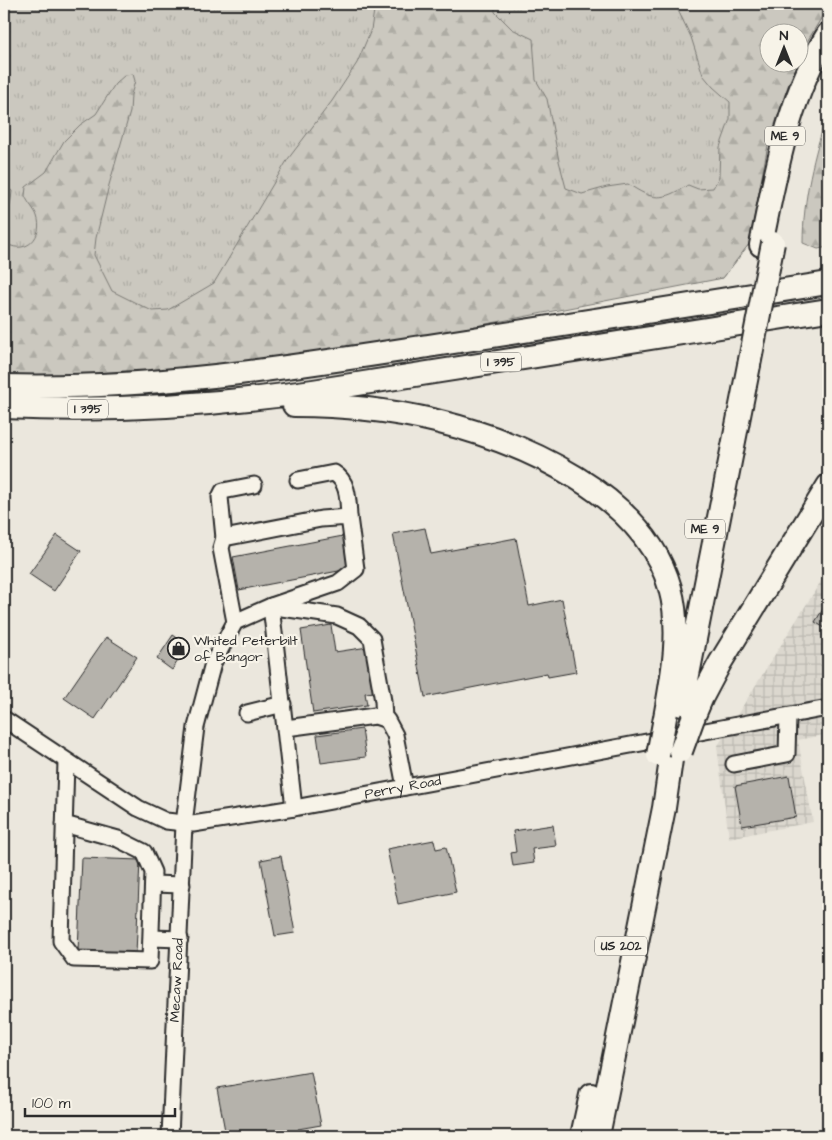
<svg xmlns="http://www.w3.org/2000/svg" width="832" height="1140" font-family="'Architects Daughter',sans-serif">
<defs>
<pattern id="industrial-grid" width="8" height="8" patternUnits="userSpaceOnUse" patternTransform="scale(1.25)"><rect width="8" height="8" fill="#dbd7ce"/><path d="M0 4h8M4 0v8" fill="none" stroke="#bcb9b1"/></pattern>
<pattern id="grass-tufts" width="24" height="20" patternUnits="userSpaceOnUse" patternTransform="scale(1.25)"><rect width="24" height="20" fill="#cbc8bf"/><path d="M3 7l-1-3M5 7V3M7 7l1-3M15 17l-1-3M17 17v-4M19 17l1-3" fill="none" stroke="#aeaca4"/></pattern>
<pattern id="forest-firs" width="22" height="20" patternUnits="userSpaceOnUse" patternTransform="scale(1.25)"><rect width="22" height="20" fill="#cbc8bf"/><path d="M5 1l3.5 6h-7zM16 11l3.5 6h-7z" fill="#aeaca4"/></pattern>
</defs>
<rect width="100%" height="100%" fill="#ebe7dd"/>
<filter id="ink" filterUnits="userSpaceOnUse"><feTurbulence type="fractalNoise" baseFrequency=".02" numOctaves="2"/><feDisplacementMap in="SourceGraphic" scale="10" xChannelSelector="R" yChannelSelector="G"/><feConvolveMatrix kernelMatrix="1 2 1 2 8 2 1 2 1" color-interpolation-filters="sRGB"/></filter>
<g filter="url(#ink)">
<path fill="url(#industrial-grid)" d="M828 570V734L798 740 813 822 729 838 717 747Z"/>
<path fill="url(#grass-tufts)" stroke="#7b7a75" d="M4 4H828V7L805 45 800 58V32H770V62L798 63 789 83 768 145 749 244 723 278 4 377Z"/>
<path fill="url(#forest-firs)" stroke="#7b7a75" d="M375 4H495V12L512 29 533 39 536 80 547 99 559 161 566 188 582 194 607 187 628 184C654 201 661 201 688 185L698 189 713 188 719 177 720 147 730 119V102L713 87 703 75 691 37 675 4H828V7L805 45 800 58V32H770V62L798 63 789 83 768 145 749 244 723 278 322 356 184 370 51 377H4V185L12 191C11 211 1 222 7 244 27 255 44 236 37 216 35 210 28 203 25 196L26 187 46 172 64 141 80 125 96 114 115 84 125 75 133 74 135 81 131 95 130 112 109 185 96 238 94 255 112 291 152 311 168 310 214 283 288 159 332 101 357 63 371 30Z
M828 112V247L818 249 803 243C803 199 814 154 828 112Z"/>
<path fill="#b5b2ab" stroke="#2b2b2b" d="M425 528 431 554 516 538 529 606 562 599 576 672 548 677 547 673 425 697 393 534Z
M57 535 81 551 54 591 29 574Z
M343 536 349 569 239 590 233 557Z
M828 601V630L815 622Z
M331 625 335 652 368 647 375 692 365 693 367 705 313 713 301 630Z
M173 635 188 645 172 670 157 659Z
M106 637 137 657 95 719 64 698Z
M362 729 366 757 321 763 317 735Z
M789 776 796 817 742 826 735 786Z
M553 825 556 846 532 849 534 863 513 866 511 853 516 852 513 831Z
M434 840 436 849 446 847 456 892 398 904 387 849Z
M281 856 295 933 275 936 261 860Z
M82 858 140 860 136 954 78 951Z
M311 1072 321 1125 298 1129 299 1136H226L217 1088Z"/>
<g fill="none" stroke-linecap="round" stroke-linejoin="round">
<defs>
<g id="minor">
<path d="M298 480 334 473C349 482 348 501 349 517"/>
<path d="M224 538 220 497 223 491 254 485"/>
<path d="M275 607 337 616 359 626 372 639 383 701 384 719"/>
<path d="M235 622 221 548 224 538 321 519 349 517 356 569 338 583 271 606"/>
<path d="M247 713 283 704"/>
<path id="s1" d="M4 719 138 808 166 821 193 824 294 808 828 708"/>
<path d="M286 728 375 716 387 720 395 735 405 787"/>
<path d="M734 764 787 754 788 716"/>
<path d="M64 824 118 839 144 852 153 872 150 961 74 959 61 941 66 761"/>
<path d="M153 884 182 885"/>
<path d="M152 938 180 939"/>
<path id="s2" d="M170 1136 184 824 196 727 213 663 235 622 271 606 294 808"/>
</g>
<path id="highway" d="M761 245C776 172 788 98 828 34
M4 386C147 390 287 368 428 346 561 326 695 304 828 283
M294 405C342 405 390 410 436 421 522 442 644 494 670 588 682 631 672 679 664 723
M4 407C107 412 210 406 313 391L828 310
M682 705 749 365
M693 718 702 697 720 663 828 486
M582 1136 591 1095
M598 1136 664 808 672 753"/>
</defs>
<use href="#minor" stroke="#2b2b2b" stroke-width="19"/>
<use href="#highway" stroke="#2b2b2b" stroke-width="26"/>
<use href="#minor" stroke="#f7f3e8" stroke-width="15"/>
<use href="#highway" stroke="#f7f3e8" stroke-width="22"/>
<defs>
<path id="highway-bridge" d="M749 365 773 243
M681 751 693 718
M658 755 664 723"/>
</defs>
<use href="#highway-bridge" stroke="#2b2b2b" stroke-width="26" stroke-linecap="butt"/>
<use href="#highway-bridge" stroke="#f7f3e8" stroke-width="22"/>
</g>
</g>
<defs>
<symbol id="shop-ring" viewBox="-11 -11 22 22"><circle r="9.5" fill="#f7f3e8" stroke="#2b2b2b" stroke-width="1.5"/><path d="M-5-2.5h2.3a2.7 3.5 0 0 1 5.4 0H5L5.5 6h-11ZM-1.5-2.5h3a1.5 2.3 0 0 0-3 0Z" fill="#2b2b2b"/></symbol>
</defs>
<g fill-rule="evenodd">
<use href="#shop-ring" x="166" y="636" width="25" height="25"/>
</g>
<g text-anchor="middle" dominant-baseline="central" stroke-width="4.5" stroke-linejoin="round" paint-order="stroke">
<g fill="#f7f3e8" stroke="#686764" stroke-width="1">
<rect x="765" y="126.5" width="40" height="19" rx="4"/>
<rect x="481" y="352.5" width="40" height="19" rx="4"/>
<rect x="68" y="399.5" width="40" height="19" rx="4"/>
<rect x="685" y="519.5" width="40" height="19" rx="4"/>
<rect x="595" y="936.5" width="52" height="19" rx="4"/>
</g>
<g font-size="12" font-weight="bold" fill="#2b2b2b">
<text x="785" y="136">ME 9</text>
<text x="501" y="362">I 395</text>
<text x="88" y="409">I 395</text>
<text x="705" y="529">ME 9</text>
<text x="621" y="946">US 202</text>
</g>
<g font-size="14" fill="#2b2b2b" stroke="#f7f3e8" text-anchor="start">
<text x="194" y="641">Whited Peterbilt<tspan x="194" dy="16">of Bangor</tspan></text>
</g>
<g font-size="14" fill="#2b2b2b" stroke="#f7f3e8">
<text stroke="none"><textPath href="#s1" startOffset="432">Perry Road</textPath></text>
<text stroke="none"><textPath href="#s2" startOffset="156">Mecaw Road</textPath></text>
</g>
</g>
<rect width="832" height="1140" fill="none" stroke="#f7f3e8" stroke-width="20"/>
<rect x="10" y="10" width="812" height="1120" fill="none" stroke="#2b2b2b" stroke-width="2" filter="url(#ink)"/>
<g transform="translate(784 48)"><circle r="24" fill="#f7f3e8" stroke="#a5a39c"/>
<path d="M0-4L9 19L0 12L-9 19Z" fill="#2b2b2b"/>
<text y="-8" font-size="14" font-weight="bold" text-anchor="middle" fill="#2b2b2b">N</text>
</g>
<path d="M25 1108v8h150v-8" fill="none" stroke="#2b2b2b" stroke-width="2.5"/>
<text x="32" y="1108" font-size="15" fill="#2b2b2b" stroke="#f7f3e8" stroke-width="4" paint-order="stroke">100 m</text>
</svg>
